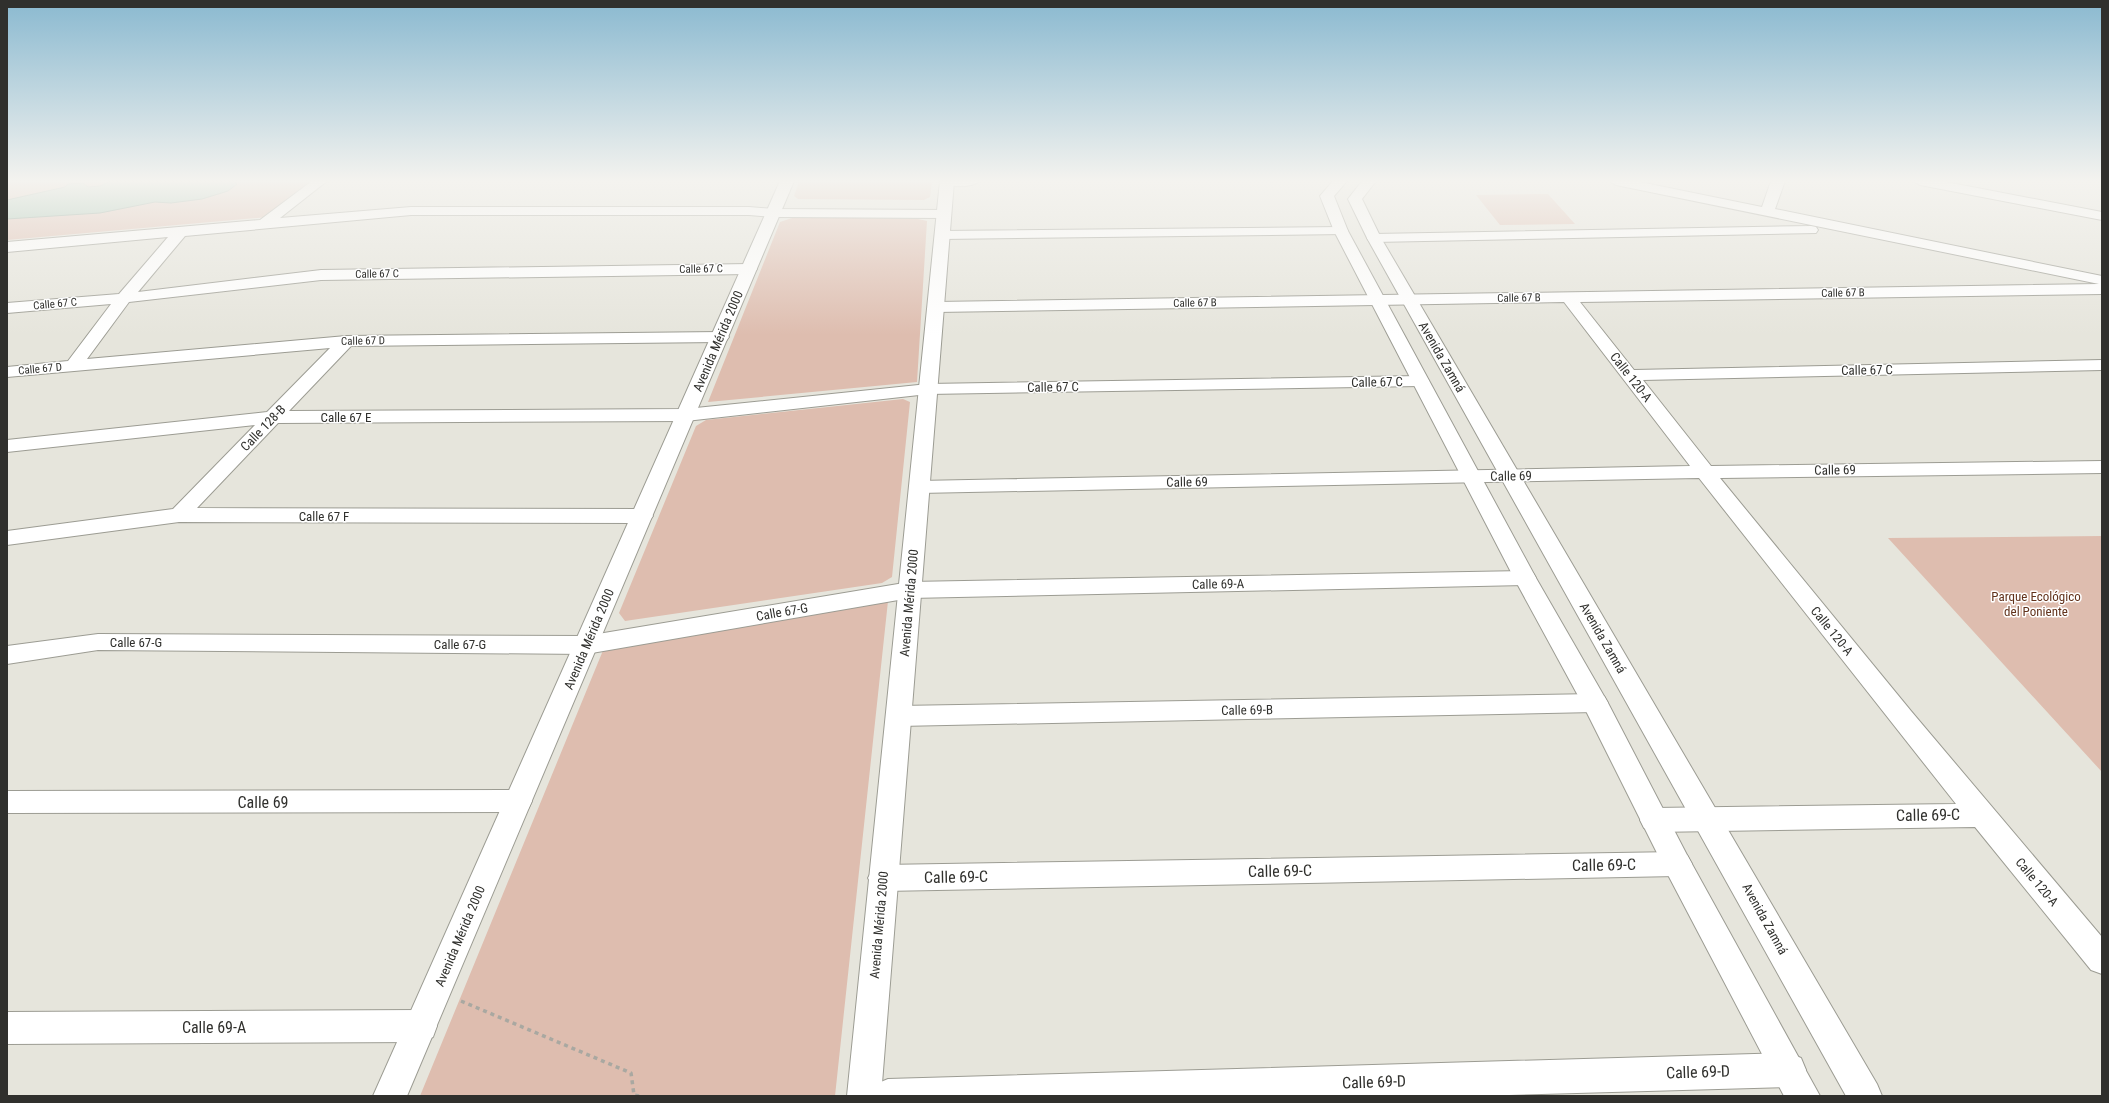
<svg xmlns="http://www.w3.org/2000/svg" width="2109" height="1103" font-family="'Roboto Condensed',sans-serif">
<rect width="100%" height="100%" fill="#e6e5dc"/>
<path fill="#debdaf" d="M7 181H312L268 217 7 240Z
M799 181H932L930 197 924 200 798 199 794 196Z
M1548 194 1575 224 1500 225 1476 195Z
M795 217 918 219 927 221 917 382 708 402 780 222Z
M903 399 910 402 892 577 882 583 625 621 619 613 696 426 706 420Z
M2102 536V772L1888 538Z
M888 601 835 1096H420L604 648Z"/>
<path fill="#9dc1ad" stroke="#7c9687" d="M107 181H234L237 184 228 191 202 199 171 203 155 202 100 213 7 219V200L65 187 68 184 83 183 88 187 100 186 108 182Z"/>
<g fill="none" stroke-linecap="round" stroke-linejoin="round">
<defs>
<path id="minor" d="M312 181H327L280 218 411 207H749L774 209 944 210 949 211 951 214 949 217 944 218 774 217 749 215H411L185 236 138 292 321 270 749 264 754 266 757 269 754 272 749 274 321 280 129 302 87 359 346 336 720 332 726 333 729 337 726 341 720 342 351 346 289 411 686 409 928 384 1420 376 1426 377 1429 381 1426 385 1420 386 928 394 686 421 278 423 197 508 642 509 649 511 653 516 649 521 642 523 179 522 7 545V531L173 509 255 425 7 452V440L267 412 330 348 7 377V367L68 361 111 304 7 313V303L119 294 168 237 7 252V242L260 220Z
M940 181H979C974 188 945 188 940 181Z
M1609 181H1635L1762 207 1771 181H1785L1775 209 2102 276V294L1580 302 1634 370 2102 360V370L1643 380 1711 466 2102 461V473L1720 478 1911 711 2102 937V974L2091 970 1975 827 1654 832 1644 828 1640 820 1644 812 1654 808 1956 804 1699 478 919 493 912 491 909 487 912 483 919 481 1690 466 1564 302 936 312 930 310 928 307 930 304 936 302 2099 284 1616 185Z
M1913 181H1941L2102 212V220L1920 185Z
M1811 226 1816 227 1818 230 1816 233 1374 242 1369 241 1367 238 1369 235 1374 234Z
M1341 227 1346 228 1348 231 1346 234 942 239 937 238 935 235 937 232 942 231Z
M1525 571 1533 573 1536 578 1533 583 1525 585 910 598 586 654 98 650 7 664V646L98 634 586 636 910 582Z
M1595 694 1604 696 1608 703 1604 710 1595 712 899 726 890 723 886 716 890 709 899 706Z
M518 790 528 793 532 801 528 809 518 812 7 813V791Z
M1677 852 1687 855 1692 864 1687 873 1677 876 883 891 873 887 868 878 873 869 883 865Z
M421 1010 433 1015 437 1026 433 1037 421 1042 7 1044V1012Z
M1789 1053 1801 1058 1806 1070 1801 1082 1789 1087 1474 1096H871L876 1084 888 1079Z"/>
<path id="tertiary" d="M1333 181H1347L1334 196 1348 231 1536 578 1608 703 1687 855 1820 1096H1784L1667 873 1582 703 1514 578 1334 231 1320 196Z
M1362 181H1376L1362 199 1381 238 1877 1084 1882 1096H1846L1367 238 1348 199Z"/>
<path id="secondary" d="M780 181H794L407 1096H373Z
M940 181H954L881 1096H847Z"/>
</defs>
<use href="#minor" stroke="#9c9c93" stroke-width="2"/>
<use href="#tertiary" stroke="#9c9c93" stroke-width="2"/>
<use href="#secondary" stroke="#9c9c93" stroke-width="2"/>
<path stroke="#a9a8a1" stroke-width="3.5" stroke-dasharray="4 4" stroke-linecap="butt" d="M461 1001 631 1073 634 1095 640 1096"/>
<use href="#minor" fill="#fff" fill-rule="evenodd"/>
<use href="#tertiary" fill="#fff" fill-rule="evenodd"/>
<use href="#secondary" fill="#fff" fill-rule="evenodd"/>
</g>
<linearGradient id="sky" x2="0" y2="1"><stop stop-color="#8ab9d0"/><stop offset="0.54" stop-color="#f4f3ef"/><stop offset="1" stop-color="#f4f3ef" stop-opacity="0"/></linearGradient>
<rect width="2109" height="335" fill="url(#sky)"/>
<g text-anchor="middle" dominant-baseline="central" stroke-width="3" stroke-linejoin="round" paint-order="stroke">
<g font-size="11" fill="#30302d" stroke="#fff">
<text transform="translate(701 269) rotate(-1)">Calle 67 C</text>
<text transform="translate(377 274) rotate(-1)">Calle 67 C</text>
<text transform="translate(1843 293) rotate(-1)">Calle 67 B</text>
<text transform="translate(1519 298) rotate(-1)">Calle 67 B</text>
<text transform="translate(1195 303) rotate(-1)">Calle 67 B</text>
<text transform="translate(55 304) rotate(-5)">Calle 67 C</text>
<text transform="translate(363 341) rotate(-1)">Calle 67 D</text>
<text transform="translate(40 369) rotate(-5)">Calle 67 D</text>
</g>
<g font-size="13" fill="#30302d" stroke="#fff">
<text transform="translate(718 341) rotate(-67)">Avenida Mérida 2000</text>
<text transform="translate(1442 357) rotate(60)">Avenida Zamná</text>
<text transform="translate(1867 370) rotate(-1)">Calle 67 C</text>
<text transform="translate(1631 377) rotate(52)">Calle 120-A</text>
<text transform="translate(1377 382) rotate(-1)">Calle 67 C</text>
<text transform="translate(1053 387) rotate(-1)">Calle 67 C</text>
<text x="346" y="417">Calle 67 E</text>
<text transform="translate(263 428) rotate(-46)">Calle 128-B</text>
<text transform="translate(1835 470) rotate(-1)">Calle 69</text>
<text transform="translate(1511 476) rotate(-1)">Calle 69</text>
<text transform="translate(1187 482) rotate(-1)">Calle 69</text>
<text x="324" y="516">Calle 67 F</text>
<text transform="translate(1218 584) rotate(-1)">Calle 69-A</text>
<text transform="translate(909 603) rotate(-85)">Avenida Mérida 2000</text>
<text transform="translate(782 612) rotate(-10)">Calle 67-G</text>
<text transform="translate(1832 631) rotate(51)">Calle 120-A</text>
<text transform="translate(1603 638) rotate(60)">Avenida Zamná</text>
<text transform="translate(589 639) rotate(-67)">Avenida Mérida 2000</text>
<text x="136" y="642">Calle 67-G</text>
<text x="460" y="644">Calle 67-G</text>
<text transform="translate(1247 710) rotate(-1)">Calle 69-B</text>
<text transform="translate(2037 882) rotate(50)">Calle 120-A</text>
<text transform="translate(1765 919) rotate(61)">Avenida Zamná</text>
<text transform="translate(879 925) rotate(-85)">Avenida Mérida 2000</text>
<text transform="translate(460 936) rotate(-67)">Avenida Mérida 2000</text>
</g>
<g font-size="13" fill="#62321b" stroke="#fff">
<text x="2036" y="596">Parque Ecológico<tspan x="2036" dy="15">del Poniente</tspan></text>
</g>
<g font-size="16" fill="#30302d" stroke="#fff">
<text x="263" y="802">Calle 69</text>
<text transform="translate(1928 815) rotate(-1)">Calle 69-C</text>
<text transform="translate(1604 865) rotate(-1)">Calle 69-C</text>
<text transform="translate(1280 871) rotate(-1)">Calle 69-C</text>
<text transform="translate(956 877) rotate(-1)">Calle 69-C</text>
<text x="214" y="1027">Calle 69-A</text>
<text transform="translate(1698 1072) rotate(-2)">Calle 69-D</text>
<text transform="translate(1374 1082) rotate(-2)">Calle 69-D</text>
</g>
</g>
<rect width="2109" height="1103" fill="none" stroke="#30302d" stroke-width="16"/>
</svg>
